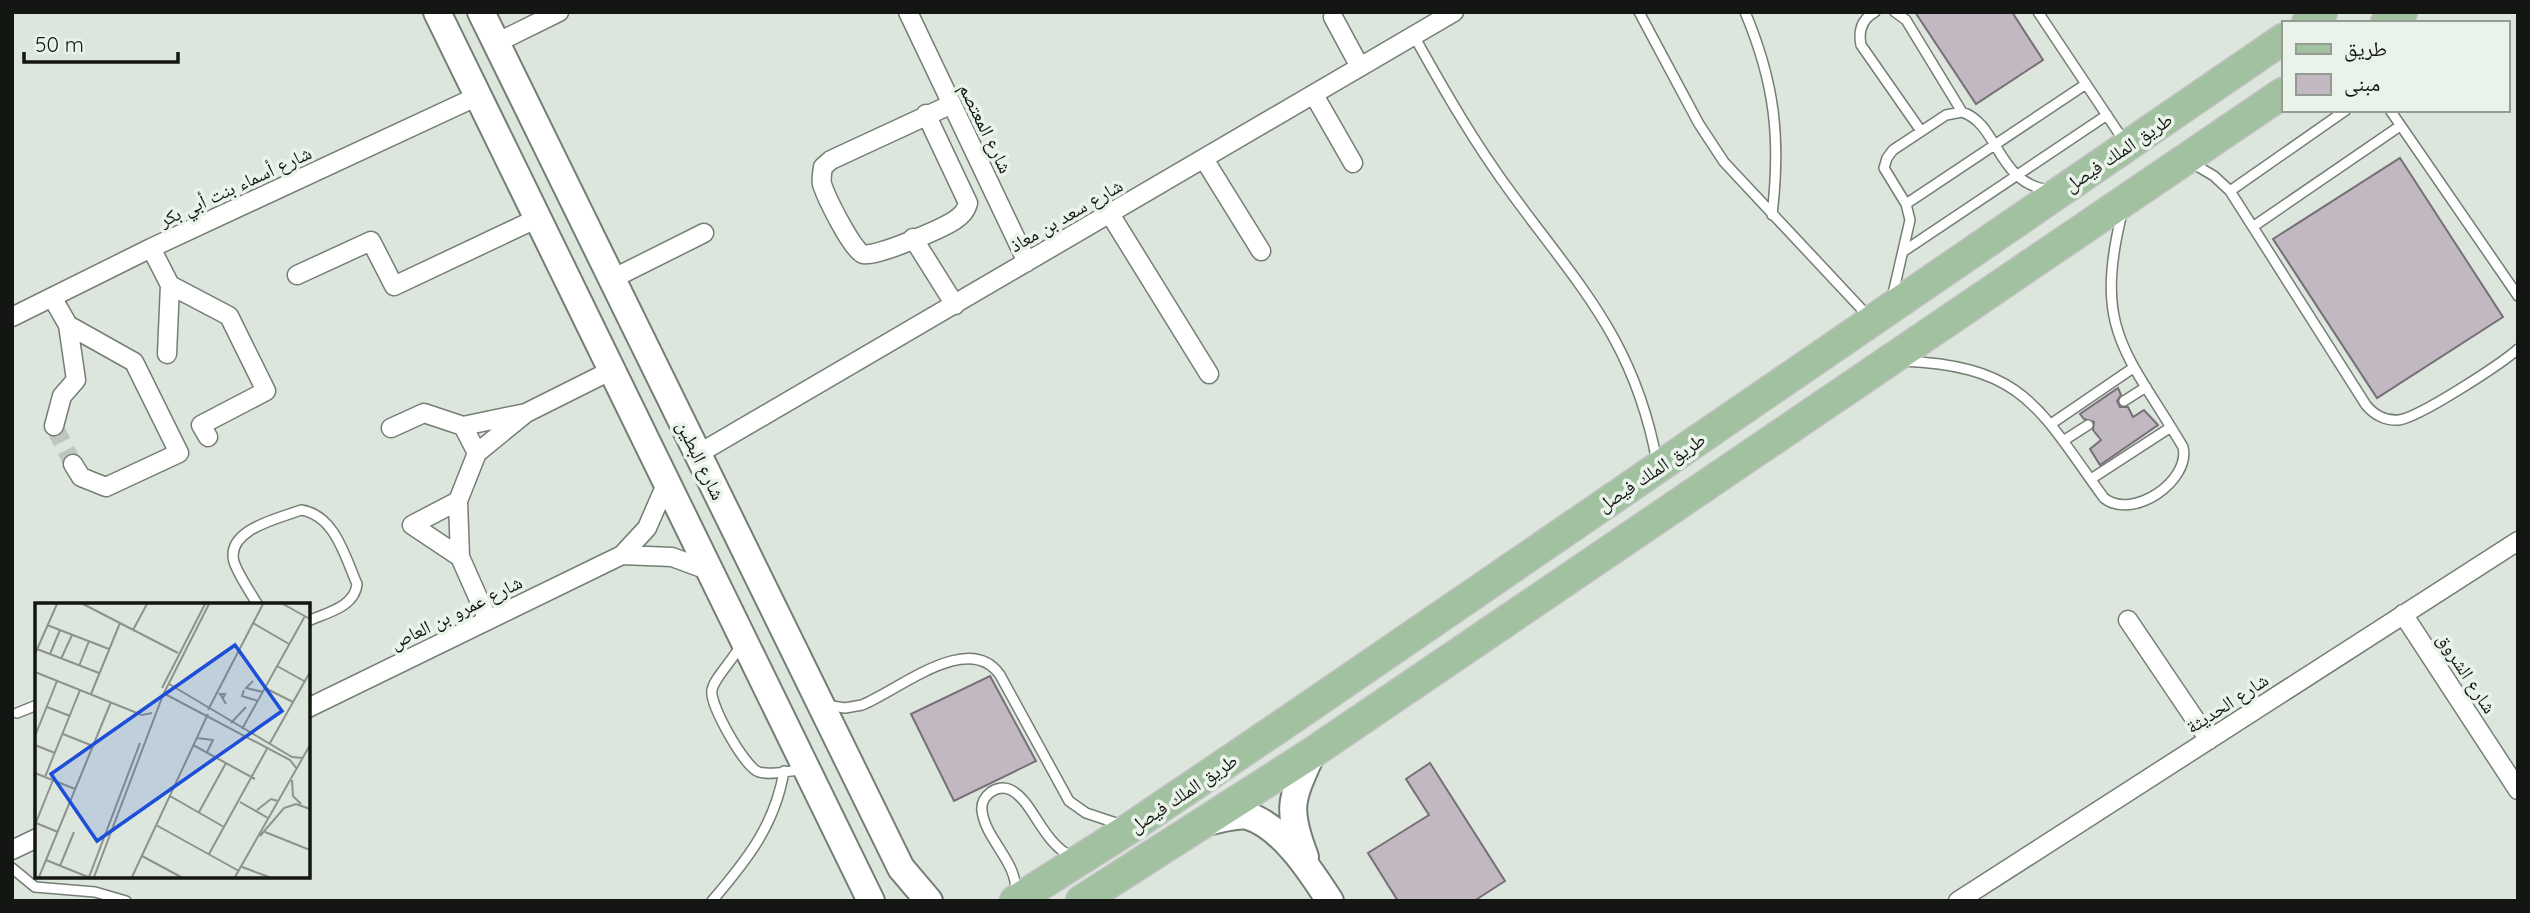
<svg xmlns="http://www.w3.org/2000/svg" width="2530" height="913" font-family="Quicksand,'Noto Naskh Arabic',sans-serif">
<rect width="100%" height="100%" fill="#dce6dc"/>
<path fill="#c1b8c1" stroke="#776f77" stroke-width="2" d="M1915 12H2012L2043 60 1976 104Z
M2400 158 2503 317 2377 398 2273 239Z
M2118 388 2121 395 2117 401 2120 407H2128L2133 417 2144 410 2158 425 2100 465 2090 449 2101 440 2093 430 2094 422 2084 419 2080 414Z
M990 676 1036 761 954 801 911 714Z
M1430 763 1505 881 1474 901H1398L1368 853 1429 815 1406 779Z"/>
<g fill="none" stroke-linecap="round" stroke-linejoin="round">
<path stroke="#bec7be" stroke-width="18" stroke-dasharray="18 9" stroke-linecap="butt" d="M54 426 73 464"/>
<defs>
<path id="lane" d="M1639 12 1699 124 1724 162 1869 317
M1745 12C1775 83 1781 139 1772 215
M1875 12C1862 19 1858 30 1861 45L1921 131
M1895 12 1906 20 1962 112
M2038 12 2124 141
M1414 36C1444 90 1475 144 1512 194 1581 288 1635 342 1657 462
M2390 110 2518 296
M2192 163 2214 176 2230 191 2366 405C2374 415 2386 421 2399 420 2420 417 2501 364 2518 349
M2230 191 2346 110
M1906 204 2086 84
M2254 226 2400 126
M1904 251 2107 115
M1892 298 1910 220 1906 204 1884 168 1887 158 1893 150 1946 115 1962 112C1999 124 1996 182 2048 190
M1903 361C2025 366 2039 409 2104 498 2132 521 2191 481 2183 447 2126 351 2093 331 2122 213
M2124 401 2146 387
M2051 424 2133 368
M2063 441 2088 425
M2091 479 2171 427
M258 605C250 592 239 576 234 562 225 529 281 518 301 510 335 515 345 557 357 584 355 607 326 613 308 621
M741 644C735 658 714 678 712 690 709 704 745 768 759 772 772 776 789 770 802 770
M826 705 845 708 862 705C899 690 969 630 1000 675L1069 801 1086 813 1122 825
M17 713 37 705
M12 868 35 887 95 892 126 901
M1016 895C1018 861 986 841 982 811 980 796 997 783 1011 790 1033 801 1041 841 1072 857
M712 901C747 860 775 825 784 771"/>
<path id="street" d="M908 12 1027 262
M1333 17 1360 67
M496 43 559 12
M1314 95 1353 163
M926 114 968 203C966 211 962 215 955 220 943 228 875 258 863 254 852 250 826 197 822 184 821 179 822 173 823 167L831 160 952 104
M1204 159 1261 251
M1110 214 1209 374
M913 238 955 305
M151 248 170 285 229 316 266 391 201 425 208 437
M297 275 371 241 394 286 538 218
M612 279 704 233
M52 297 68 325 76 380 62 396 54 426
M12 317 151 248 478 96
M68 325 134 362 179 453 106 487 81 477 73 464
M167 354 170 285
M526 413 612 370
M391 428 424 413 463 426 526 413 477 453
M698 454 1454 12
M458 501 412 525 460 557 458 501 477 453 463 426
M622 555 672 557 710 571
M460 557 488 620
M2403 614 2518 790
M2128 620 2209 740
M308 708 622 555 647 528 667 482
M12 850 37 838
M1958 901 2518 541"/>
<path id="secondary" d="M437 12 871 901
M481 12 901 868 929 901
M1205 822C1217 820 1237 814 1248 816 1282 826 1312 873 1330 901
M1305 857C1286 807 1291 800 1312 753"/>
<path id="primary" d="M2307 23 2322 12
M2386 23 2402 12
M1015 901 1130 828 1297 715 2283 39
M1081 901 1312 753 2283 93"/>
</defs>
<use href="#lane" stroke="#757e75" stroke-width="12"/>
<use href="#street" stroke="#757e75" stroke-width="21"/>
<use href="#secondary" stroke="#757e75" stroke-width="30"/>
<use href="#primary" stroke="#c2c2c2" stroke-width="33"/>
<use href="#lane" stroke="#fff" stroke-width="9"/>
<use href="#street" stroke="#fff" stroke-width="18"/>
<use href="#secondary" stroke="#fff" stroke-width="26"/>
<use href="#primary" stroke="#a2c1a1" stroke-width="30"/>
</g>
<g text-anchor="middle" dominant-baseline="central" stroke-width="7" stroke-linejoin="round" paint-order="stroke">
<g font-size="19" fill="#131613" stroke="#eaf3e9">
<text transform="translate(986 128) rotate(64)">شارع المعتصم</text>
<text transform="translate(2118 152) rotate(-34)">طريق الملك فيصل</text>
<text transform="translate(235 186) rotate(-25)">شارع أسماء بنت أبي بكر</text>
<text transform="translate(1066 215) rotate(-30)">شارع سعد بن معاذ</text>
<text transform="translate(701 460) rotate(64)">شارع البطين</text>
<text transform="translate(1651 472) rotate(-34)">طريق الملك فيصل</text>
<text transform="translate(456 612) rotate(-26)">شارع عمرو بن العاص</text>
<text transform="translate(2467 673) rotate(57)">شارع الشروق</text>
<text transform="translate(2227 703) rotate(-33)">شارع الحديثة</text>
<text transform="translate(1183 793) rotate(-34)">طريق الملك فيصل</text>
</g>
</g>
<g transform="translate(35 603)">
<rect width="275" height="275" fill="#dce6dc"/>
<path fill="none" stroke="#8c938c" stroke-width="2" d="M48 1 143 50M248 1 275 16M218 20 254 41M12 22 74 46M98 27 112 1M2 46 64 70M0 51 22 1M15 51 25 27M26 56 37 32M44 63 54 38M242 63 269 78M0 69 107 112 117 110M218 78 211 85 228 89M134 81 257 154 268 155M127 85 170 1M230 85 258 99M209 87 207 93 223 98M56 91 85 20M130 91 255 157 262 166M188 95 190 91H185L191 101M12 104 35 113M173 107 228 1M196 120 211 104M207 126 270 13M28 131 58 143M0 133 22 78M162 135 178 137 172 149M235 140 275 69M0 142 20 150M158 142 220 176M0 170 40 186M10 174 45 87M257 177 258 193 266 201M135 193 189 224M205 199 233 215M222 207 236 196 243 198M164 209 191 160M1 220 23 229M0 222 18 177M121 222 204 268M230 229 275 247M225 233 249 205 261 201 275 206M174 251 233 144M107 253 146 274M11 257 53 274M25 263 39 229M207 264 234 274M4 274 76 99M54 274 105 140M59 274 128 92 174 1M97 274 173 111M200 274 275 142"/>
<path fill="#1d4ed8" fill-opacity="0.15" stroke="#1d4ed8" stroke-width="3.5" d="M200 42 247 108 62 238 16 171Z"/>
<rect width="275" height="275" fill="none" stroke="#131613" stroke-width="3.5"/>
</g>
<rect width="2530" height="913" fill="none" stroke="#131613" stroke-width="28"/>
<rect x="2282" y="21" width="228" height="91" fill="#eaf3e9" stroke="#949b93" stroke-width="2"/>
<rect x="2296" y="44" width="35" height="10" fill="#a2c1a1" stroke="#949b93" stroke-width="2"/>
<text x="2344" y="56" font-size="21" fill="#131613">طريق</text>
<rect x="2296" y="74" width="35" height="21" fill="#c1b8c1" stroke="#949b93" stroke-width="2"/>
<text x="2344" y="91" font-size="21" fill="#131613">مبنى</text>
<path d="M24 52v10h154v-10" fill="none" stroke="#131613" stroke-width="3.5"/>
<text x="35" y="52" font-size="21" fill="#131613" stroke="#eaf3e9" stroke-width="5" paint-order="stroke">50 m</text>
</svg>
